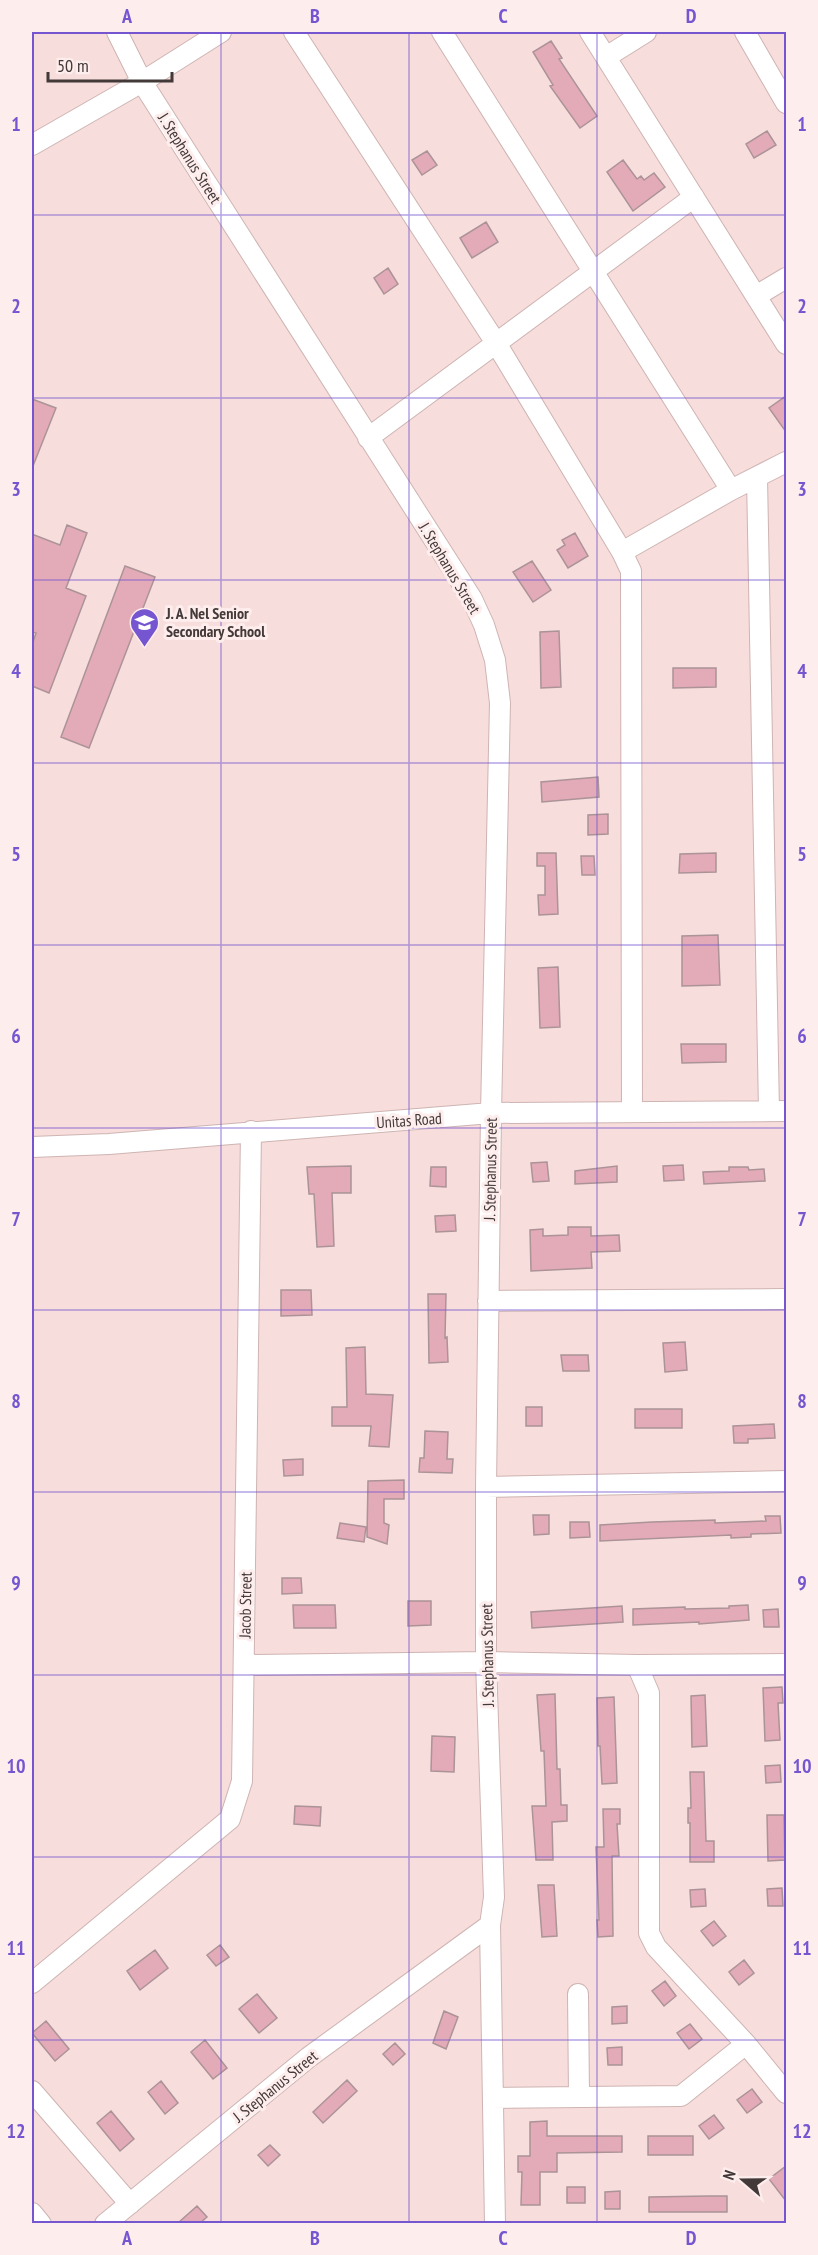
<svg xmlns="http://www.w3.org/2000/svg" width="818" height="2255" font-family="'PT Sans Narrow',sans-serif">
<rect width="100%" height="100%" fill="#f7dddb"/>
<path fill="#e3aab7" stroke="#ab9398" stroke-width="1.5" d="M551 41 562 58 559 59 597 116 580 128 550 86 553 85 533 52Z
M767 131 776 145 754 158 746 144Z
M427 151 437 165 422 175 412 160Z
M623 160 637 179 641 176 644 180 654 173 665 187 633 211 607 172Z
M486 222 498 242 472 258 460 238Z
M388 268 398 284 384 294 374 278Z
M786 396V432L769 408Z
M32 399 56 408 33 466 32 465Z
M67 525 87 533 66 588 86 596 49 693 32 686V645L36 633 32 632V534L60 545Z
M575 533 588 556 568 568 557 550 565 545 562 540Z
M532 561 551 590 533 602 513 572Z
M125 566 155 577 89 748 61 737Z
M559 631 561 687 541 688 540 632Z
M673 668H716V687L673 688Z
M598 777 599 797 542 802 541 782Z
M608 814V834L588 835V815Z
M537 853H556L558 914 539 915 538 895H545V866H537Z
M716 853V872L679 873 680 854Z
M581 856H594L595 875H582Z
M718 935 720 985 682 986V936Z
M558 967 560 1027 540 1028 538 968Z
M681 1044H726V1062L682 1063Z
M547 1162 549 1181 533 1182 531 1163Z
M683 1165 684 1180 664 1181 663 1166Z
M351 1166V1193H332L334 1246 317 1247 314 1194H309L307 1167Z
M617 1166V1182L575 1184V1171Z
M431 1167H446V1187L430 1186Z
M729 1167H748L749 1170 764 1169 765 1181 704 1184 703 1172 729 1171Z
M455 1215 456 1231 436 1232 435 1216Z
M568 1227H591V1236L619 1235 620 1251 591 1252 592 1268 531 1271 530 1230 543 1229V1236L568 1235Z
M281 1290H311L312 1315 281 1316Z
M428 1294H446L445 1338 447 1337 448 1362 429 1363Z
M685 1342 687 1370 665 1372 663 1343Z
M365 1347 366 1394 393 1395 389 1447 369 1446 371 1426H332V1407H347L346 1348Z
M561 1355H588L589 1371H563Z
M526 1407H542V1426H526Z
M635 1409H682V1428H635Z
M774 1424 775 1438 748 1439V1443H734L733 1426Z
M425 1431 448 1432 447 1459H453L452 1473 419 1472 420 1458H424Z
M303 1459V1475L284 1476 283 1460Z
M404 1480V1499H384V1523L389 1525 387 1544 367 1537 368 1481Z
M533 1515H549V1534L534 1535Z
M765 1516H780L781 1533 751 1534V1537L731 1538V1535L600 1541V1525L652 1522 715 1520V1523L766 1521Z
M570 1522H589L590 1537 570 1538Z
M340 1523 366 1527 364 1542 337 1538Z
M282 1578H301L302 1593 282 1594Z
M408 1601H431V1625L408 1626Z
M293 1605H335L336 1628H294Z
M748 1605 749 1620 699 1624V1622L633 1625V1609L685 1607V1609L729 1608V1606Z
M622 1606 623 1622 532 1628 531 1612Z
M778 1609 779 1627H764L763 1610Z
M782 1687 783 1703H778L780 1740 765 1741 763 1688Z
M555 1694 557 1769H560L561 1805H567V1821L552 1822 553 1860H536L532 1806H546L544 1751H541L537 1695Z
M705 1695 707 1746 692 1747 691 1696Z
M614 1697 617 1783 602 1784 600 1746H598L597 1698Z
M432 1736 455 1737 454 1772 431 1771Z
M780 1765 781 1782 766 1783 765 1766Z
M690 1772H704L706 1841H714V1862H690V1823H688V1808H691Z
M295 1806 321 1807 320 1826 294 1824Z
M603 1809H620V1824H617L619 1856H612L613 1936 598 1937 597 1920H599L596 1847H604Z
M767 1815H784L785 1860 768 1861Z
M538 1885H554L557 1936 542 1937Z
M782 1888 783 1906H768L767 1889Z
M705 1889 706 1906 691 1907 690 1890Z
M714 1921 726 1936 713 1946 701 1931Z
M220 1945 229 1957 216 1966 207 1955Z
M155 1950 168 1968 140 1990 127 1971Z
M744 1960 754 1973 739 1985 729 1972Z
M665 1981 676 1996 664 2006 652 1991Z
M257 1994 277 2018 259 2033 239 2009Z
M627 2006V2023L612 2024V2007Z
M444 2011 458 2017 446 2049 433 2043Z
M46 2021 69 2049 55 2061 32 2033Z
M690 2024 702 2039 689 2049 677 2033Z
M205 2040 227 2068 213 2079 191 2052Z
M395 2043 405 2054 393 2065 383 2054Z
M622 2047V2065H608L607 2048Z
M347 2080 357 2091 323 2123 313 2112Z
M161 2081 178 2103 165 2114 148 2092Z
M752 2089 762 2102 747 2113 737 2100Z
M111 2111 134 2139 120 2151 97 2123Z
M714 2115 724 2128 709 2139 699 2126Z
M547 2121V2136H622V2152L557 2153V2172H540V2205H521L522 2172H518V2156H530V2122Z
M648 2136H693V2155H648Z
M270 2145 280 2155 268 2166 258 2155Z
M786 2166V2201L769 2179Z
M567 2187H585V2203H567Z
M620 2191V2209H605V2192Z
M709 2196H727V2212H649V2197Z
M197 2206 207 2217 200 2223H178Z"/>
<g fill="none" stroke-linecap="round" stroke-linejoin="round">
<defs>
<path id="street" d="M294 32 496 343 622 552 631 571 632 1112
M442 32 731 490
M590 32 786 344
M745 32 786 103
M606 57 646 32
M32 145 142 82 221 32
M756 296 786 278
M368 438 694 197
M757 477 769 1111
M622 552 731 490 786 462
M32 1147 109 1144 491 1113 786 1111
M488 1301 786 1299
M486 1487 786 1481
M245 1665 486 1662 637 1665 786 1664
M637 1665 649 1693V1933L656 1947 746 2044 786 2093
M490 1925 495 2224
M32 1983 230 1819 242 1781 251 1131
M578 1994 579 2096
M32 2091 130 2204
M493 2098 681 2096 746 2044
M32 2213 41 2224
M105 2224 309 2057 490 1925 494 1897 486 1662V1487L491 1113 500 703 495 660 484 625 472 599 142 82 117 32"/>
</defs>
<use href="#street" stroke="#ceb4b2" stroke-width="22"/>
<use href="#street" stroke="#fff" stroke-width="20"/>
</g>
<path fill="none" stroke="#7556d0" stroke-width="1.5" stroke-opacity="0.55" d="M221 32V2224M409 32V2224M597 32V2224M32 215H786M32 398H786M32 580H786M32 763H786M32 945H786M32 1128H786M32 1310H786M32 1492H786M32 1675H786M32 1857H786M32 2040H786"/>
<defs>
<symbol id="school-pin" viewBox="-11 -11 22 30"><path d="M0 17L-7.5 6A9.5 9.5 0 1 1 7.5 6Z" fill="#7556d0" stroke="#fdedec"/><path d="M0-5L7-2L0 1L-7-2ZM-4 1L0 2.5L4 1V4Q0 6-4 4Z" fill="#fff"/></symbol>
</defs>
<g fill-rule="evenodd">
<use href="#school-pin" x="128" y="606" width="33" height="45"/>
</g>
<g text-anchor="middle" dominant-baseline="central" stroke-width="6" stroke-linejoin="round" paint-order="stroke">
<g font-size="16" fill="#433938" stroke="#fdedec">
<text transform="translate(190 158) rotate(58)">J. Stephanus Street</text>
<text transform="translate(450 568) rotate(59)">J. Stephanus Street</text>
<text transform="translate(409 1120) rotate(-4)">Unitas Road</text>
<text transform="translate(490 1169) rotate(-89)">J. Stephanus Street</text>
<text transform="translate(245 1605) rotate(-89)">Jacob Street</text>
<text transform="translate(487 1655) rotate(-91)">J. Stephanus Street</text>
<text transform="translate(275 2086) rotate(-39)">J. Stephanus Street</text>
</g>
<g font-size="16" font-weight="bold" fill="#433938" stroke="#fdedec" text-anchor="start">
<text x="166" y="613">J. A. Nel Senior<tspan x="166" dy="18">Secondary School</tspan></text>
</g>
</g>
<rect width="818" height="2255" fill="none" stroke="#fdedec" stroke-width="66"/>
<g transform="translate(743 2180) rotate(290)" stroke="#fdedec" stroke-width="4.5" paint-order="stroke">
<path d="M0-4.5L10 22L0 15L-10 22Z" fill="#433938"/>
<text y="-9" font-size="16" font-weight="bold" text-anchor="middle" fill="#433938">N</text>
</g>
<path d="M48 72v9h124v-9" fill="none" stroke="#433938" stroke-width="3"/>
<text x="57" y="72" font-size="18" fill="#433938" stroke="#fdedec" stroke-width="4.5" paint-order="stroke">50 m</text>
<rect x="33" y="33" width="752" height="2189" fill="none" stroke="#7556d0" stroke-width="2"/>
<g font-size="20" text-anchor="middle" font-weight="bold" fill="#7556d0">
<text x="127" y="23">A</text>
<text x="315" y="23">B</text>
<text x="503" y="23">C</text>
<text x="691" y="23">D</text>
<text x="16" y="131">1</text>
<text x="802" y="131">1</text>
<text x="16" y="313">2</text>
<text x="802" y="313">2</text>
<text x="16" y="496">3</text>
<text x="802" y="496">3</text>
<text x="16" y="678">4</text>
<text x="802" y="678">4</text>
<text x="16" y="861">5</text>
<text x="802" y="861">5</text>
<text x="16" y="1043">6</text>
<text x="802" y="1043">6</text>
<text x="16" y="1226">7</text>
<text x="802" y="1226">7</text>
<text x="16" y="1408">8</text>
<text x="802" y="1408">8</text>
<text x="16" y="1590">9</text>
<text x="802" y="1590">9</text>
<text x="16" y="1773">10</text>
<text x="802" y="1773">10</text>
<text x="16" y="1955">11</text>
<text x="802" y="1955">11</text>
<text x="16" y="2138">12</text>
<text x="802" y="2138">12</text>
<text x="127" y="2245">A</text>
<text x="315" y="2245">B</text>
<text x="503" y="2245">C</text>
<text x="691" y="2245">D</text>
</g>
</svg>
